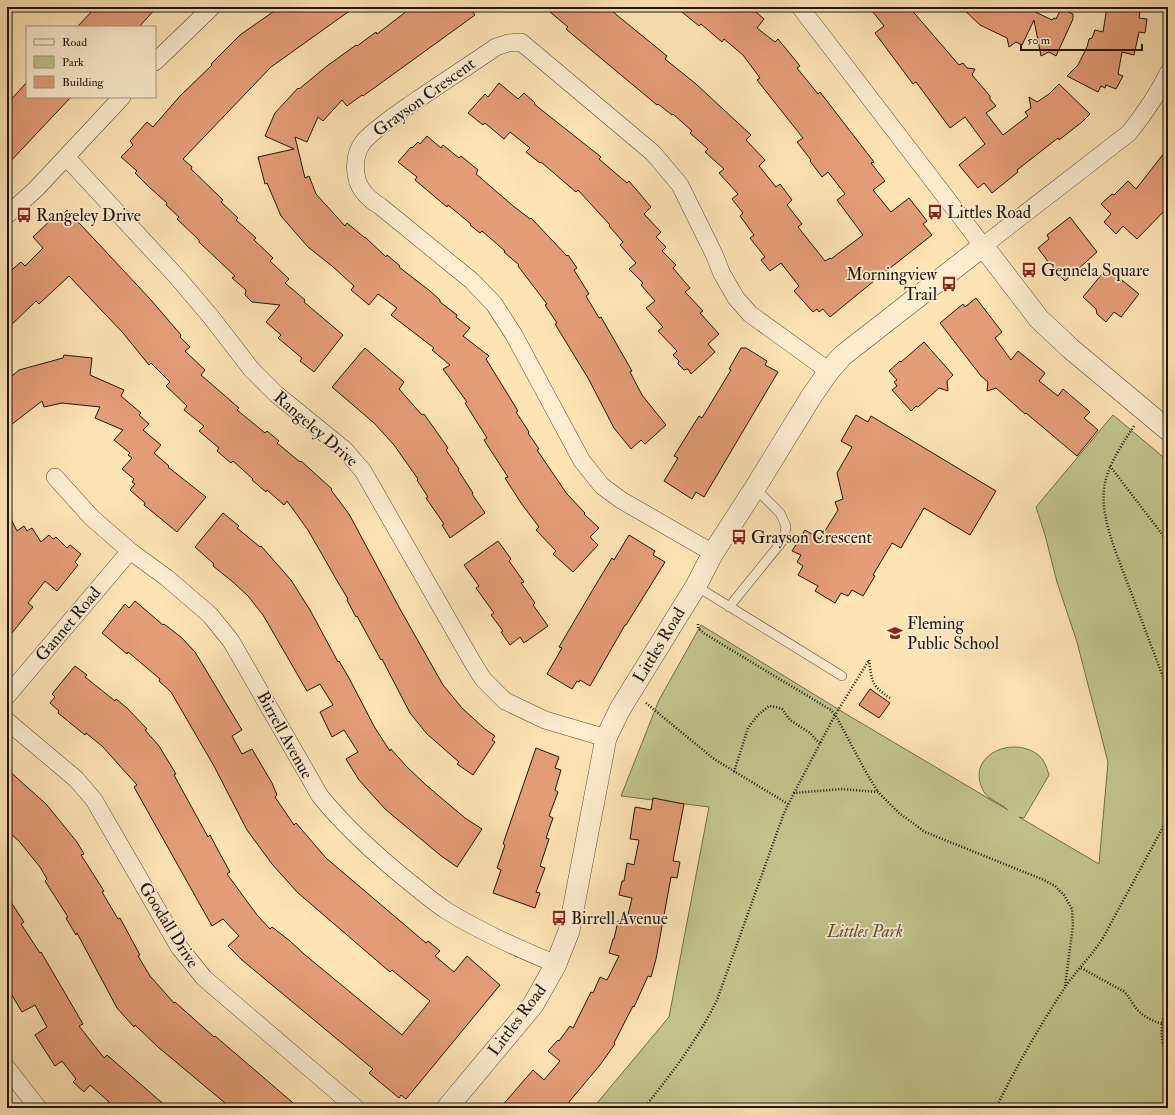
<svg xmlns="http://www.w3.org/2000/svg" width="1175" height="1115" font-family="'IM FELL Double Pica',serif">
<rect width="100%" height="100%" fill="#fee4b5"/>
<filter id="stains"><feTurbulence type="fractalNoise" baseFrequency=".005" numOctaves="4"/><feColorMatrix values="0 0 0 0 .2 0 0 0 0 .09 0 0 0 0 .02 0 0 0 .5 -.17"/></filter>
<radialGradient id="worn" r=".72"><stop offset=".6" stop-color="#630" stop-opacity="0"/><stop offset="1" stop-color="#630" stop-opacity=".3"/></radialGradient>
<path fill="#c2c48c" stroke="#706c4c" d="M1113 415 1168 461V1108H593L669 1017 709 807 621 796 659 700 701 625 851 717 1008 810C1002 804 989 800 984 792 964 757 1010 735 1037 754 1044 759 1047 768 1049 775L1024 818 1019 817 1099 864 1108 762 1077 642 1057 582 1045 535 1036 507Z"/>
<path fill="#e49d79" stroke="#1e150c" d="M96 7H157L139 27H77Z
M280 7H355L271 67 183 159 192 167 191 169 223 200 221 202 238 218 236 220 256 238 254 240 273 258 270 261 289 279 285 283 305 300 304 302 343 335 314 372 300 361 302 358 278 338 281 335 266 322 280 305 252 302 245 295 246 290 232 278 235 276 199 242V240L177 219 179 217 166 205 167 203 149 187 135 173 137 171 121 157 133 145 130 141 147 122 153 127 180 96 212 65 211 64 240 35Z
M412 7H470L475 15 363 96 362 95 347 106 342 100 323 121 318 117 307 142 295 137 305 178 309 176 316 194 345 226 347 223 365 238V237L386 257 387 255 400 266 399 267 430 291 440 300V302L457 315 456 317 470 328 463 336 489 356 486 359 518 411 516 412 529 432 528 433 539 449 537 450 567 494 585 513 584 514 599 528 590 537 598 545 573 572 553 554 556 551 536 530 539 527 521 503 505 478 508 477 484 440 487 438 465 403 467 402 443 369 450 365 432 350 434 348 391 315 397 308 378 294 369 305 351 290 354 286 332 266 308 247 281 216 267 183 265 184 258 157 294 149 265 136 275 113 298 88 299 89 327 66 356 45 357 46 376 32 377 34Z
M544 7H607L667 56 665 59 696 84 751 135 746 140 765 160 759 166 776 187 780 184 792 200 787 205 802 224 798 227 825 261 830 258 831 259 863 235 837 200 845 194 828 172 822 177 810 161 811 160 797 142 803 138 757 80 760 78 743 55 724 39 722 42 701 24 699 26 676 7H750L764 19 757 28 775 42 778 39 800 66 797 68 818 94 820 92 874 162 871 163 885 181 873 190 891 212 909 198 927 221 923 224 932 235 880 276 830 317 823 309 819 312 817 309 813 312 794 291 799 286 781 263 770 271 761 260 765 257 750 238 754 235 740 216 743 213 732 199 738 194 719 173 724 169 705 152 708 149 690 133 692 131 673 114 672 115 658 104 657 105 579 40 566 29 568 27Z
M869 7H909L959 65 963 63 967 68 975 69 972 75 990 96V99L996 106 986 113 1003 135 1028 116 1025 112 1031 108 1029 97 1037 102 1049 94 1059 84 1090 114 1082 122 1059 140 1058 138 1017 170 1018 172 992 193 984 183 978 188 959 165 985 144 965 117 950 128 916 82 913 84 875 33 884 26Z
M961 7H1025L1052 20 1054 18 1056 19 1061 9 1073 14V19L1056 56 1049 52 1041 56 1034 20 1022 45 1016 42 1009 47 1007 38 980 25Z
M1107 7H1124L1140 10 1139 18 1147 19 1145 33 1139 32 1134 55 1122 52 1118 74 1123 76 1116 89 1106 85 1105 88 1101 86 1098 92 1067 76 1078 65 1087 47 1089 39 1092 38 1095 30 1103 32Z
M27 82V97H71L7 165V104Z
M499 83 518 99 524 93 535 103 534 104 601 157 599 159 627 183 629 181 651 207 644 214 661 232 656 237 666 247 662 251 676 265 673 268 690 288 685 292 703 311 700 313 719 334 708 344 715 352 691 374 688 369 684 370 678 364 679 361 673 355 677 351 658 331 663 327 646 308 655 301 641 285 643 283 629 269 636 263 620 245 623 242 609 226 610 225 578 190 576 192 541 162 540 163 526 152 530 148 510 132 504 139 485 123 483 125 468 113 485 94 488 97Z
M427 136 441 148 443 145 459 158 461 156 478 170 476 174 512 205 530 219 531 218 567 256 568 255 577 268 574 270 589 294 586 296 599 318 601 317 632 371 630 372 642 395 666 425 645 444 641 440 631 449 614 428 588 378 555 324 557 323 545 305 547 304 518 266 519 265 504 252 505 251 482 231 480 233 470 225 471 224 448 205 447 207 415 180 417 177 398 162 411 147 412 148 418 142 420 144Z
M1168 148V207L1137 239 1123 226 1116 234 1104 222 1111 214 1101 204 1112 194 1114 195 1128 181 1136 189Z
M67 210 151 300 181 335 180 337 190 347 185 351 205 370 201 375 239 408 237 410 265 433 267 431 279 441 277 443 300 462 301 461 332 489 331 490 349 514 400 609 443 685 462 708 485 729 495 736 492 740 495 742 473 775 457 764 459 762 427 734 410 713 382 659 381 660 357 616 356 617 347 600 348 599 336 579 308 530 287 501 284 505 267 490 266 492 252 480 253 479 233 461 231 463 217 451 219 448 199 431 204 426 184 410 187 406 166 386 170 382 151 363 149 365 123 333 69 276 39 304 36 301 7 329V274L21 262 25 266 43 248 33 237 56 215 59 218Z
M1070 217 1097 252 1065 281 1055 271 1038 248 1049 239 1047 235Z
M1107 268 1139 294 1121 317 1114 312 1106 322 1097 314 1096 309 1083 297Z
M976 298 1002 332 995 338 1011 360 1018 351 1045 373 1039 381 1058 396 1063 389 1090 412 1084 418 1098 430 1077 456 1026 413 1025 414 996 388 987 391 988 382 981 376 940 323 963 304 965 307Z
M924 342 953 375 947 381 948 391 939 388 918 407 916 406 911 411 892 390 897 386 894 382 897 380 889 371 900 361 901 362Z
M365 348 404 382 399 389 422 415 424 414 448 448 446 450 459 469 458 470 473 493 472 494 485 513 450 538 442 525 444 524 426 498 428 497 417 480 418 479 394 445 374 423 332 387Z
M741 348H746L767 361 765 365 778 372 704 497 696 492 692 499 664 481 678 458 674 456 699 416 702 418 731 370 729 369Z
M64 355 92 358 90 375 124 390 121 396 141 413 139 415 149 424 143 430 161 445 154 453 169 466 168 467 206 497 177 532 144 505 145 503 130 490 135 484 132 482 134 479 122 469 132 458 128 455 130 453 114 440 123 430 95 418 100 407 62 403 44 407 42 401 7 428V380L19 370 63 358Z
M856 415 868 422 871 416 996 491 970 535 924 508 901 548 892 543 873 575 875 576 863 596 852 590 848 596 841 593 835 603 815 591 818 586 798 575 803 566 797 562 801 555 792 551 805 530 820 539 838 510 835 502 843 499 837 473 852 447 841 441Z
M7 511 17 531 24 526 27 531 32 528 41 542 49 535 53 539 56 537 67 548 70 545 81 554 75 562 78 565 57 591 45 581 28 603 33 607 7 639Z
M223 513 239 526 237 528 260 547 261 546 291 580 310 610 338 662 339 661 349 678 375 728 390 751 391 749 406 766 426 785 465 818 482 829 457 867 440 855 385 809 359 780 346 759 358 752 344 730 332 737 320 712 333 705 320 684 307 691 263 615 248 596 233 582 213 566 214 564 195 547Z
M629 535 655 551 653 555 665 562 626 625H625L590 686 580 680 579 682 577 681 572 689 547 674 562 648 559 647 595 586 612 558 614 560Z
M498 541 511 559 509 561 524 582 521 583 535 603 533 605 548 626 524 643 520 637 510 645 501 632 503 631 491 615 494 613 476 588 479 586 464 565Z
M135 601 163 625 164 624 182 638 195 652 242 730 232 736 242 754 252 749 272 783 277 795 275 797 294 825 296 823 326 858 426 943 428 941 440 951 435 956 454 972 467 956 500 985 406 1099 401 1095 399 1098 369 1073 373 1069 242 960 228 946 239 936 223 919 212 926 134 787 137 785 102 746 86 733 85 735 58 713 59 711 50 703 55 697 52 694 75 666 87 675 85 677 115 701 116 699 127 708 147 729 145 730 159 746 176 774 174 775 208 837 210 835 219 852 230 872 227 874 257 915 270 929 272 927 290 941 304 954 402 1035 430 1001 392 970 390 972 297 892 272 864 247 830 214 766 171 692 159 681 160 679 128 652 127 654 102 633 125 604 129 608Z
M870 689 890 703 879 718 859 705Z
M536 748 559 757 555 768 561 770 555 790 558 792 549 816 553 818 546 838 549 839 540 866 545 868 536 892 540 893 535 908 493 893 501 870 497 868 505 845 503 844Z
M7 769 46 804 77 842 84 854 81 855 104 891 102 892 118 919 120 918 127 931 140 955 138 956 150 976 174 1003 175 1002 214 1037 215 1036 299 1108H231L158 1047 135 1025 134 1027 117 1008 77 933 76 935 66 918 68 917 45 881 47 879 40 867 18 840 7 831Z
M653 798 684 804 673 861 680 862 677 878 671 877 656 959 651 977 648 976 634 1007 633 1006 614 1043 615 1044 600 1065 564 1108H500L533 1070 544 1080 560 1061 548 1051 558 1040 559 1041 570 1026 573 1028 591 992 593 993 600 977 607 980 619 956 609 953 613 939H614L618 921 626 923 632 898 619 895 622 881H624L627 863 634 865 639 840 630 839 635 807 651 810Z
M7 896 24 922 21 924 40 953 41 952 83 1024 79 1026 104 1058 107 1055 168 1108H105L109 1102 90 1085 84 1092 73 1082 76 1079 62 1061 55 1066 35 1035 47 1027 35 1005 22 1012 7 987Z"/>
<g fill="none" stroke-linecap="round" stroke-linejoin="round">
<defs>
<path id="service" d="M696 586 842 676
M729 607 784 539 786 526 780 513 755 488"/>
<path id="minor" d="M800 7 983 246 1129 133C1145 113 1157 96 1168 73
M155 62 212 7
M66 157 178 278 211 317 252 370 276 394 345 450 363 471 473 663 483 679 505 701 545 720 606 738
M7 215 36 189 122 97
M55 477 92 518 130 551 167 578 210 615 231 641 320 796C346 828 376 855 408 881 421 891 433 902 447 911 481 932 519 949 556 964
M713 553 621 500 602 486 582 461 514 335 494 304 472 281 380 206C373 202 367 197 362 190 353 177 353 154 364 141 378 126 400 112 417 100 443 82 470 65 496 47L508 43 521 42 653 153 680 185 714 254 722 274 736 298 750 314 829 371
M7 696 130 551
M7 721 76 779 94 800 179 947 204 978 356 1108
M7 1068 38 1108"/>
<path id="tertiary" d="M447 1108 533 1005 556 964 569 931 606 738 620 709 696 586 713 553 755 488 811 397 829 371 842 356 983 246 1039 319 1071 349 1168 430"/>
</defs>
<use href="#service" stroke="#564936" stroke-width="10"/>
<use href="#minor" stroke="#564936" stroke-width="18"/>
<use href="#tertiary" stroke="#564936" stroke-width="22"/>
<path stroke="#1e150c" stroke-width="2.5" stroke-dasharray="1 2" stroke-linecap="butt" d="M1134 426C1101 476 1095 492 1115 550L1168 690
M1110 466 1168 542
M698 624V628L705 634 831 710 837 718 867 774 878 792
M869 660C872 682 871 685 890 698
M646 703 714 759 788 804
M734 772 748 728 758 715 769 706 776 707 782 709 790 720 810 733 820 744
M794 793 835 715 869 660
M1081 968 1123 991C1128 995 1130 999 1133 1004 1140 1015 1150 1020 1162 1024
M1168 1001C1161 1024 1158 1036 1168 1059
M644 1108C672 1073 697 1041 717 1000L784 813 794 793 841 789 878 792 899 813 925 832 1044 880 1055 886 1064 895 1072 909 1073 925 1065 987
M996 1108C1016 1067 1039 1027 1064 989 1076 970 1093 955 1104 936L1168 818"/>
<use href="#service" stroke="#feedcf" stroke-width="9"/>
<use href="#minor" stroke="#feedcf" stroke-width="17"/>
<use href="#tertiary" stroke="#feedcf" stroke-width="21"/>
</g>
<defs>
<symbol id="bus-bare" viewBox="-9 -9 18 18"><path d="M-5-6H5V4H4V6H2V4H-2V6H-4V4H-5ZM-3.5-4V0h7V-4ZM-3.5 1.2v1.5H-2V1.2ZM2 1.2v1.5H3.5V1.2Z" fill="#8f2418" stroke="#feedcf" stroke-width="2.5" paint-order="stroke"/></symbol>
<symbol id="school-bare" viewBox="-9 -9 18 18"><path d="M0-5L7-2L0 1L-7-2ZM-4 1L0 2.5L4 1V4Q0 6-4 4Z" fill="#8f2418" stroke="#feedcf" stroke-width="2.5" paint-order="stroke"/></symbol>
</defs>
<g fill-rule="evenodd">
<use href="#bus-bare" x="924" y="201" width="22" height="22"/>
<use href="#bus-bare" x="13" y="204" width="22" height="22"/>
<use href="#bus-bare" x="1018" y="259" width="22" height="22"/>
<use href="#bus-bare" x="938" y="273" width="22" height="22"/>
<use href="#bus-bare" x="728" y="526" width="22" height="22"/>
<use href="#school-bare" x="884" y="622" width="22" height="22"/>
<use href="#bus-bare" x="548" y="907" width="22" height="22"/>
</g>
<g text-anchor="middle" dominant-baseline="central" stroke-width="3.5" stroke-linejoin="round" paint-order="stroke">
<g font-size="17" fill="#1e150c" stroke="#feedcf">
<text transform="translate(424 97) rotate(-36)">Grayson Crescent</text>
<text transform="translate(316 429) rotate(41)">Rangeley Drive</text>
<text transform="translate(68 624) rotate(-50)">Gannet Road</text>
<text transform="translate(659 645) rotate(-59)">Littles Road</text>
<text transform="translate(285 735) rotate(61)">Birrell Avenue</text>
<text transform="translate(169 925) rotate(58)">Goodall Drive</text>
<text transform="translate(517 1020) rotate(-53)">Littles Road</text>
</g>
<g font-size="17" fill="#1e150c" stroke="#feedcf" text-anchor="start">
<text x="947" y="212">Littles Road</text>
<text x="36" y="215">Rangeley Drive</text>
<text x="1041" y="270">Gennela Square</text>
<text x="937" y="274" text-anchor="end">Morningview<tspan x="937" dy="20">Trail</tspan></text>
<text x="751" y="537">Grayson Crescent</text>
<text x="907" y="623">Fleming<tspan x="907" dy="20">Public School</tspan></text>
<text x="571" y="918">Birrell Avenue</text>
</g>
<g font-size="17" font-style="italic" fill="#575239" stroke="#feedcf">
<text x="865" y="931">Littles Park</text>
</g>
</g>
<rect width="1175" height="1115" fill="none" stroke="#fee4b5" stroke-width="24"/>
<rect x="8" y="8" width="1159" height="1099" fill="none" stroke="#1e150c" stroke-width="2"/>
<rect x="12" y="12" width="1151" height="1091" fill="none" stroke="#1e150c"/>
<rect x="26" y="26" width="130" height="72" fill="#feedcf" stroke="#a49781"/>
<rect x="34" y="39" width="20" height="6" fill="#feedcf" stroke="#a49781"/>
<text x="62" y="46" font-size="12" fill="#1e150c">Road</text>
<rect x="34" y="56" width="20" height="12" fill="#c2c48c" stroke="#a49781"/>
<text x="62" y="66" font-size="12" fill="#1e150c">Park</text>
<rect x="34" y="76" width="20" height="12" fill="#e49d79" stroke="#a49781"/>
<text x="62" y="86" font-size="12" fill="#1e150c">Building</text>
<path d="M1021 44v6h121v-6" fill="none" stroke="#1e150c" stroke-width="2"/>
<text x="1027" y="44" font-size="12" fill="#1e150c" stroke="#feedcf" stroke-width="3" paint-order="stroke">50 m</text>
<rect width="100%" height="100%" filter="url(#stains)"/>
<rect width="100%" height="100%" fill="url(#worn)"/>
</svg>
